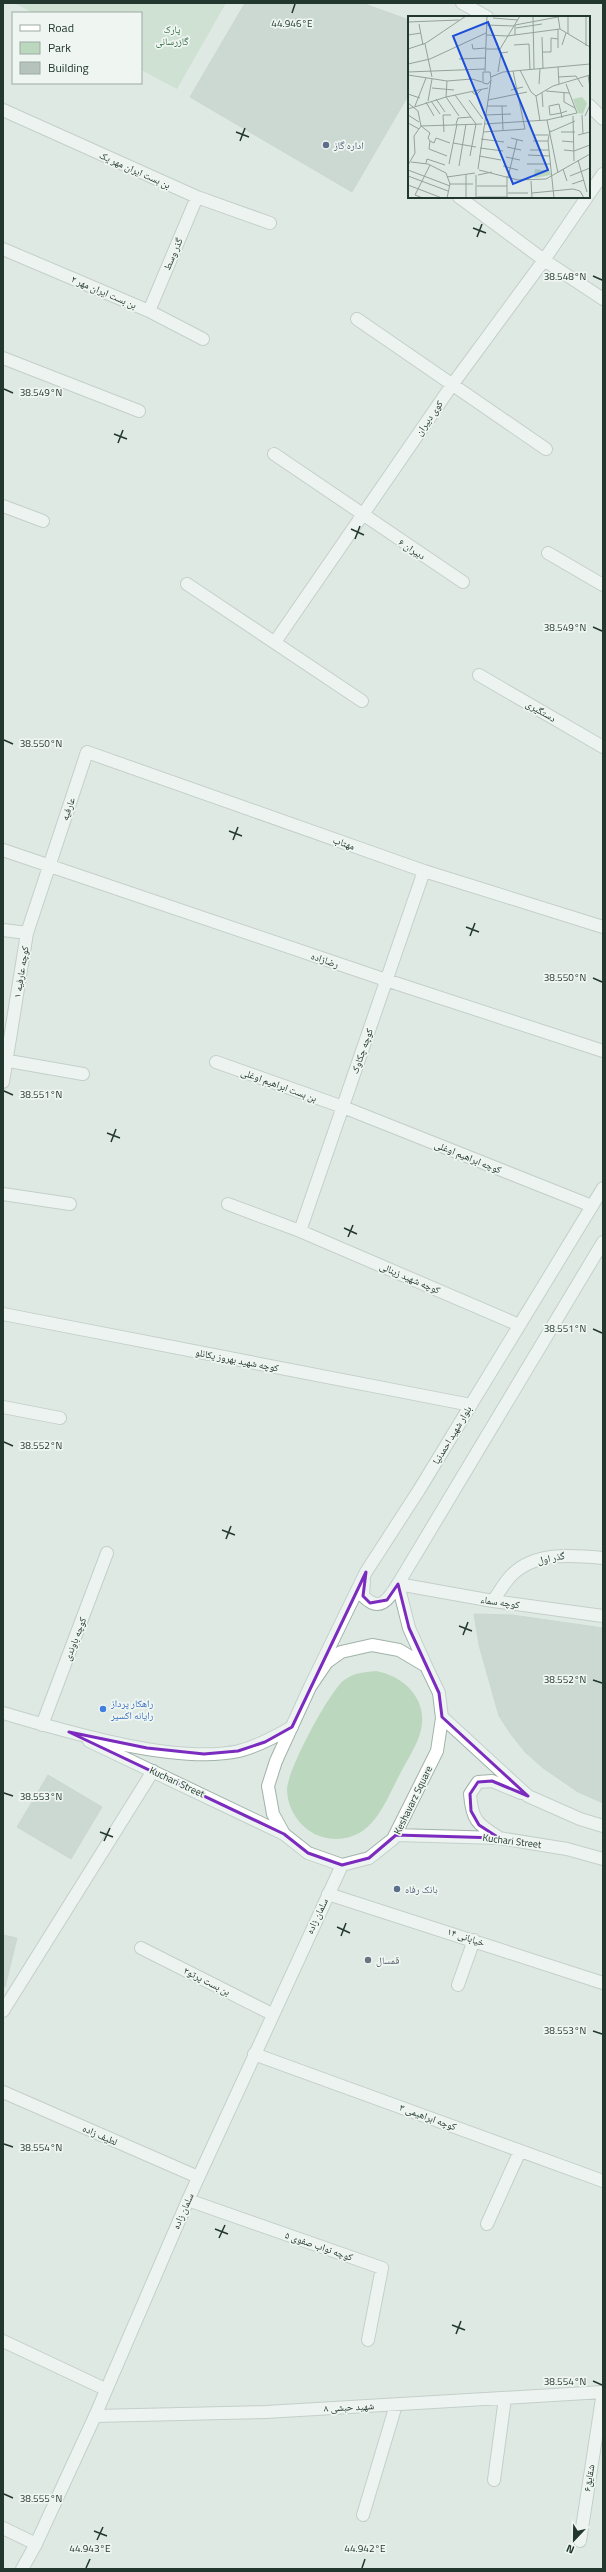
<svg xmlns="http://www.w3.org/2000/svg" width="606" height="2572" font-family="'Titillium Web','Noto Naskh Arabic',sans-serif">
<rect width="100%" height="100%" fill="#dfe9e3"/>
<path fill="#bbd8be" d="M14 3H226L177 89 141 70V13H33Z
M376 1671C404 1676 428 1699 421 1730 417 1746 407 1760 400 1774 385 1802 374 1838 337 1839 327 1839 316 1836 308 1830 295 1820 287 1805 287 1789 288 1769 329 1692 344 1680 354 1673 364 1672 376 1671Z"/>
<path fill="#b5c3bc" stroke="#b3c1b9" d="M245 3H362L409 20V94L352 192 190 97Z
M474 1614 512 1615 603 1628V1803L578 1792 543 1768 525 1752 510 1733 499 1716 479 1645Z
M48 1775 102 1807 71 1859 17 1827Z
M3 1935 17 1938 5 1987 3 1986Z"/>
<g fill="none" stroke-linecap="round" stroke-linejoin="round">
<defs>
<path id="minor" d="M3 110 197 197 270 223
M589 194 603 174
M459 197 544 260 603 299
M3 249 149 311 203 339
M149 311 197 197
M357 319 546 449
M3 358 139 411
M274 454 463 582
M3 506 43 521
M548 553 603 585
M187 584 362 701
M275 642 452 385 544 260 587 197
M479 675 603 747
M3 850 386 980 603 1051
M3 930 27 933
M3 1060 83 1074
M216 1062 343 1107 592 1206
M3 1082 27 933 87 752 424 871 603 927
M3 1194 70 1204
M228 1204 300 1231 519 1325
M300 1231 424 871
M3 1314 471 1405
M3 1407 60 1418
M398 1584 493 1601 603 1616
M493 1601C498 1594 503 1585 509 1578 532 1551 572 1555 603 1558
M42 1725 107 1553
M328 1894 603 1983
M141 1948 272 2014
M458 1985 474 1940
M3 2011 153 1771
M254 2054 603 2181
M3 2092 198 2177
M188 2200 382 2268 368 2340
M487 2224 520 2151
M3 2341 105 2389
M95 2416 266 2412 603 2392
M494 2480 505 2398
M363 2515 396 2405
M3 2528 36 2544
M580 2541 603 2392"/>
<path id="tertiary" d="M462 3 487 17
M589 105 603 119"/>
<path id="secondary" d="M364 1581 363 1596C380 1613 388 1600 398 1584
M426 1666 409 1628 398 1584 603 1242
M310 1687 327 1662 341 1652 372 1645 399 1650 426 1666 439 1693 442 1718 437 1751 393 1839 369 1858 342 1865 308 1853 284 1834 273 1814 268 1786 276 1761 310 1687 366 1572 419 1490 603 1188
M3 1713C65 1731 176 1765 239 1751 258 1746 275 1737 292 1727
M442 1717 528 1796 580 1819 603 1826
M89 1741 284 1834
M396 1835 499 1838 567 1849 603 1859
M498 1837C477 1824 472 1820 470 1794L478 1782 492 1781 521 1793
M22 2569 36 2544 95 2416 188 2200 342 1865"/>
</defs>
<use href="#minor" stroke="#a3b0a9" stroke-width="14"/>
<use href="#tertiary" stroke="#a3b0a9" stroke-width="14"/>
<use href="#secondary" stroke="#a0b3a9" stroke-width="14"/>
<use href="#minor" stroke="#fff" stroke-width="12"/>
<use href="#tertiary" stroke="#fff" stroke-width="12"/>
<use href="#secondary" stroke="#fff" stroke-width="12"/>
</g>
<path d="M0 0H606V2572H0ZM366 1572 363 1596 370 1603 387 1600 398 1584 409 1628 439 1693 442 1717 528 1796 492 1781 478 1782 470 1794 471 1811 479 1825 499 1838 396 1835 369 1858 342 1865 308 1853 284 1834 69 1732 147 1748 204 1754 238 1751 265 1742 292 1727Z" fill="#dfe9e3" fill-opacity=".55" fill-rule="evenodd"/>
<path fill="none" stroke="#7b2cbf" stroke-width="3" stroke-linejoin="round" d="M366 1572 363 1596 370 1603 387 1600 398 1584 409 1628 439 1693 442 1717 528 1796 492 1781 478 1782 470 1794 471 1811 479 1825 499 1838 396 1835 369 1858 342 1865 308 1853 284 1834 69 1732 147 1748 204 1754 238 1751 265 1742 292 1727Z"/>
<path fill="none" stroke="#22372e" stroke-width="1.5" d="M292 13 295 4M236 132 249 137M240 141 245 128M473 228 486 233M477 237 482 224M593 276 602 280M4 389 13 393M114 434 127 439M118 443 123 430M351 529 364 535M355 539 360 526M593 627 602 631M4 740 13 744M229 831 242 836M233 840 238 827M466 927 479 932M470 936 475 923M593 978 602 982M4 1091 13 1095M107 1133 120 1138M111 1142 116 1129M344 1228 357 1234M348 1237 353 1225M593 1329 602 1333M4 1442 13 1446M222 1530 235 1535M226 1539 231 1526M459 1626 472 1631M463 1635 468 1622M593 1680 602 1683M4 1793 13 1796M100 1832 113 1837M104 1841 110 1828M337 1927 350 1933M341 1936 346 1923M593 2031 602 2034M4 2144 13 2147M215 2229 228 2234M219 2238 225 2225M452 2325 465 2330M456 2334 461 2321M593 2381 602 2385M4 2494 13 2498M94 2531 107 2536M97 2540 103 2527M86 2568 90 2559M362 2568 365 2559"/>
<g fill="#5c6f8a" stroke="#eff6f2" stroke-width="1.5">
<circle cx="326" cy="145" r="4"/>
<circle cx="397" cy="1889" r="4"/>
</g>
<circle fill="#3f7fe0" stroke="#eff6f2" stroke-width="1.5" cx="103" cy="1709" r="4"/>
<circle fill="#6b7280" stroke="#eff6f2" stroke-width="1.5" cx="368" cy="1960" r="4"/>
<g text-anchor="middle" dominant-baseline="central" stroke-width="3.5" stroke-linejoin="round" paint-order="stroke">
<g font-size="10" fill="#32693e" stroke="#eff6f2">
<text x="172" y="29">پارک<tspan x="172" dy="12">گازرسانی</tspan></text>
</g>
<g font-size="10" fill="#4e5e75" stroke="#eff6f2" text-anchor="start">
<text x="334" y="145">اداره گاز</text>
<text x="405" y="1889">بانک رفاه</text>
</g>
<g font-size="10" fill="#22372e" stroke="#eff6f2">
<text transform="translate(135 170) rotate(24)">بن بست ایران مهر یک</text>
<text transform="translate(173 254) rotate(-67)">گذر وسط</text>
<text transform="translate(104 292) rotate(23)">۲ بن بست ایران مهر</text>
<text transform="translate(429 418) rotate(-55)">کوی دبیران</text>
<text transform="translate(412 549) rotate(33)">دبیران ۶</text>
<text transform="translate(541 711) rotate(30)">دستگیری</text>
<text transform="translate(68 809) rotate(-71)">عارفیه</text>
<text transform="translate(344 843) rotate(19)">مهتاب</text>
<text transform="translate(325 960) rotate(19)">رضازاده</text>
<text transform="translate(21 972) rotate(-81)">کوچه عارفیه ۱</text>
<text transform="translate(362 1051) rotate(-71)">کوچه چکاوک</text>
<text transform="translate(279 1085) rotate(20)">بن بست ابراهیم اوغلی</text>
<text transform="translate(468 1157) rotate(22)">کوچه ابراهیم اوغلی</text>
<text transform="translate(410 1278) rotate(23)">کوچه شهید زینالی</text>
<text transform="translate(237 1360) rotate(11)">کوچه شهید بهروز یکانلو</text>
<text transform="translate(452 1435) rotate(-59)">بلوار شهید احمدنیا</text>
<text transform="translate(551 1558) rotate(-11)">گذر اول</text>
<text transform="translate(500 1602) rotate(8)">کوچه سماء</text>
<text transform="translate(75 1639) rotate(-69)">کوچه باوندی</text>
<text transform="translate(177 1782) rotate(25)">Kuchari Street</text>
<text transform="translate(413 1800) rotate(-64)">Keshavarz Square</text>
<text transform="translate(512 1841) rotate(7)">Kuchari Street</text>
<text transform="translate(317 1916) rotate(-65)">سلمان زاده</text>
<text transform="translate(466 1937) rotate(18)">خیابانی ۱۴</text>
<text transform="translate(207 1981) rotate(27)">بن بست پرتو۲</text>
<text transform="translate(428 2117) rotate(20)">کوچه ابراهیمی ۳</text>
<text transform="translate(100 2135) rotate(24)">لطیف زاده</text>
<text transform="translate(183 2211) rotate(-66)">سلمان زاده</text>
<text transform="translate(319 2246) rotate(19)">کوچه نواب صفوی ۵</text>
<text transform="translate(349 2407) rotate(-3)">شهید حبشی ۸</text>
<text transform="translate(589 2478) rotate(-81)">شقایق۶</text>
</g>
<g font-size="10" fill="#366cbe" stroke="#eff6f2" text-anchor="start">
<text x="111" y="1703">راهکار پرداز<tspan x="111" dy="12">رایانه اکسیر</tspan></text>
</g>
<g font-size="10" fill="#5b616d" stroke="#eff6f2" text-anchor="start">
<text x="376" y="1960">قمسال</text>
</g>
</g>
<g transform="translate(408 16)">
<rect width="182" height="182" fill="#dfe9e3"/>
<path d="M174 81 179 87 175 98 170 97 165 83ZM127 153 142 155 143 159 126 162Z" fill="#bbd8be"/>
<path fill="none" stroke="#93a29b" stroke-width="1" d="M125 0 126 53M150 0 152 13 182 31M160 0V18M85 2 110 4M0 6 51 4M11 8 15 29M78 9 106 10M108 12 134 8M0 19 13 17M78 19 99 20 152 13M107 19V9L150 1M134 21 135 53M17 28 24 61M64 28 65 33 78 32M106 29 121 28 122 54M154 29 158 17M178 30V0M150 32V13M0 33 18 27 58 0M78 33H92L112 0M135 36H143V22L150 23M51 43 77 42M0 48 22 43 78 17M150 51 151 68M112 54 123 76 128 80M77 55 79 0M0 56 77 53M90 56 93 37 100 36M0 59 39 65 64 63 74 66M180 59 182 72M83 61 95 56 182 48M150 61 168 60 175 71M39 65 38 81 51 100M131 68 132 53M158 68 169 97M24 72 46 74M103 74 115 71M138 75 161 77M64 76 68 79 74 73M134 77 135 91M156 77V86L167 92M0 78 12 82M47 79 68 108 62 140M128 80 145 70 182 59M128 80 132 105M28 83 37 96M61 84 75 103M80 84 119 76M20 85 24 63M23 85 32 98M18 86 26 100M0 87 10 95 13 110 6 120 7 137 0 149M7 90 18 62M79 90H99M94 90 95 114M0 93 38 81 80 72M0 99 11 106M77 99 103 98M174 99 175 118M165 100 166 145M177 100 182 89M154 102 153 97 151 88 141 90 142 99 153 97 159 95M139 104 150 157M0 107 11 113M48 108 50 102 63 101M76 108 139 104 169 97M13 110 74 108M13 110 22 117 20 122 22 125 21 133 39 140M142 114 140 125 146 182M36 116 35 99H43M75 116 117 113 105 55M142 116 167 105M153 116H167M126 119H140M170 119 182 116M103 122 115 125M73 123 96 126M22 125 26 127 28 122 42 127M125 125H140M154 125 166 126M45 127 68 131M99 131 113 134M72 132 95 135M122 134H141M156 134 166 135 182 129M120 139 142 140M71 140 93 144M98 141 112 144M170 144 179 176M3 146 20 148 38 157 42 168 39 182M18 147 19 143 37 149M41 148 49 108M119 148H143M51 150 58 108M95 150 110 154M70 153 83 64 82 56H75V67L80 68 83 64M155 153 159 165M0 154 42 170M71 154 110 164 138 163 182 138M58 159V182M70 159 84 156M0 160 40 175M99 160V182M162 160 182 152M39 161 67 157M100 161 109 124M123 165 124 182M42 168H65M164 168 176 164M0 169 34 182M69 170H99M100 177H120M124 177 165 173 172 175 176 182M69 181H99M15 182 7 179 22 149M68 182V159"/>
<path fill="#1d4ed8" fill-opacity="0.15" stroke="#1d4ed8" stroke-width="2" d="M80 6 140 154 105 168 45 20Z"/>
<rect width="182" height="182" fill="none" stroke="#22372e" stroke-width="2"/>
</g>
<g font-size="10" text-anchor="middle" fill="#22372e" stroke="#eff6f2" stroke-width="3.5" stroke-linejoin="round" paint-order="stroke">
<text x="292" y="27">44.946°E</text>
<text x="565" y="280">38.548°N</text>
<text x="41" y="396">38.549°N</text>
<text x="565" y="631">38.549°N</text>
<text x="41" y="747">38.550°N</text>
<text x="565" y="981">38.550°N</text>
<text x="41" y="1098">38.551°N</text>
<text x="565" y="1332">38.551°N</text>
<text x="41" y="1449">38.552°N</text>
<text x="565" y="1683">38.552°N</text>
<text x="41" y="1800">38.553°N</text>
<text x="565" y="2034">38.553°N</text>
<text x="41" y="2151">38.554°N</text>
<text x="565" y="2385">38.554°N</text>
<text x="41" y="2502">38.555°N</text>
<text x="90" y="2552">44.943°E</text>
<text x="365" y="2552">44.942°E</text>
</g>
<rect width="606" height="2572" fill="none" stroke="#22372e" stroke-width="8"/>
<rect x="12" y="12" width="130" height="72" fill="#eff6f2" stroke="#9daaa4"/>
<rect x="20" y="25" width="20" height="6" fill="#ffffff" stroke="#9daaa4"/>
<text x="48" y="32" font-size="12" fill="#22372e">Road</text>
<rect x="20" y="42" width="20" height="12" fill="#bbd8be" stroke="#9daaa4"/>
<text x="48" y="52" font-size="12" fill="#22372e">Park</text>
<rect x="20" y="62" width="20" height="12" fill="#b5c3bc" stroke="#9daaa4"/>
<text x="48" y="72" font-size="12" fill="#22372e">Building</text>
<g transform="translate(574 2540) rotate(202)" stroke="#eff6f2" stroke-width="3" paint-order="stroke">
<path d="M0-3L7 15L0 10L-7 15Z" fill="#22372e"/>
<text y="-6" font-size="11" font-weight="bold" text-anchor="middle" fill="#22372e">N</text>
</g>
</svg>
